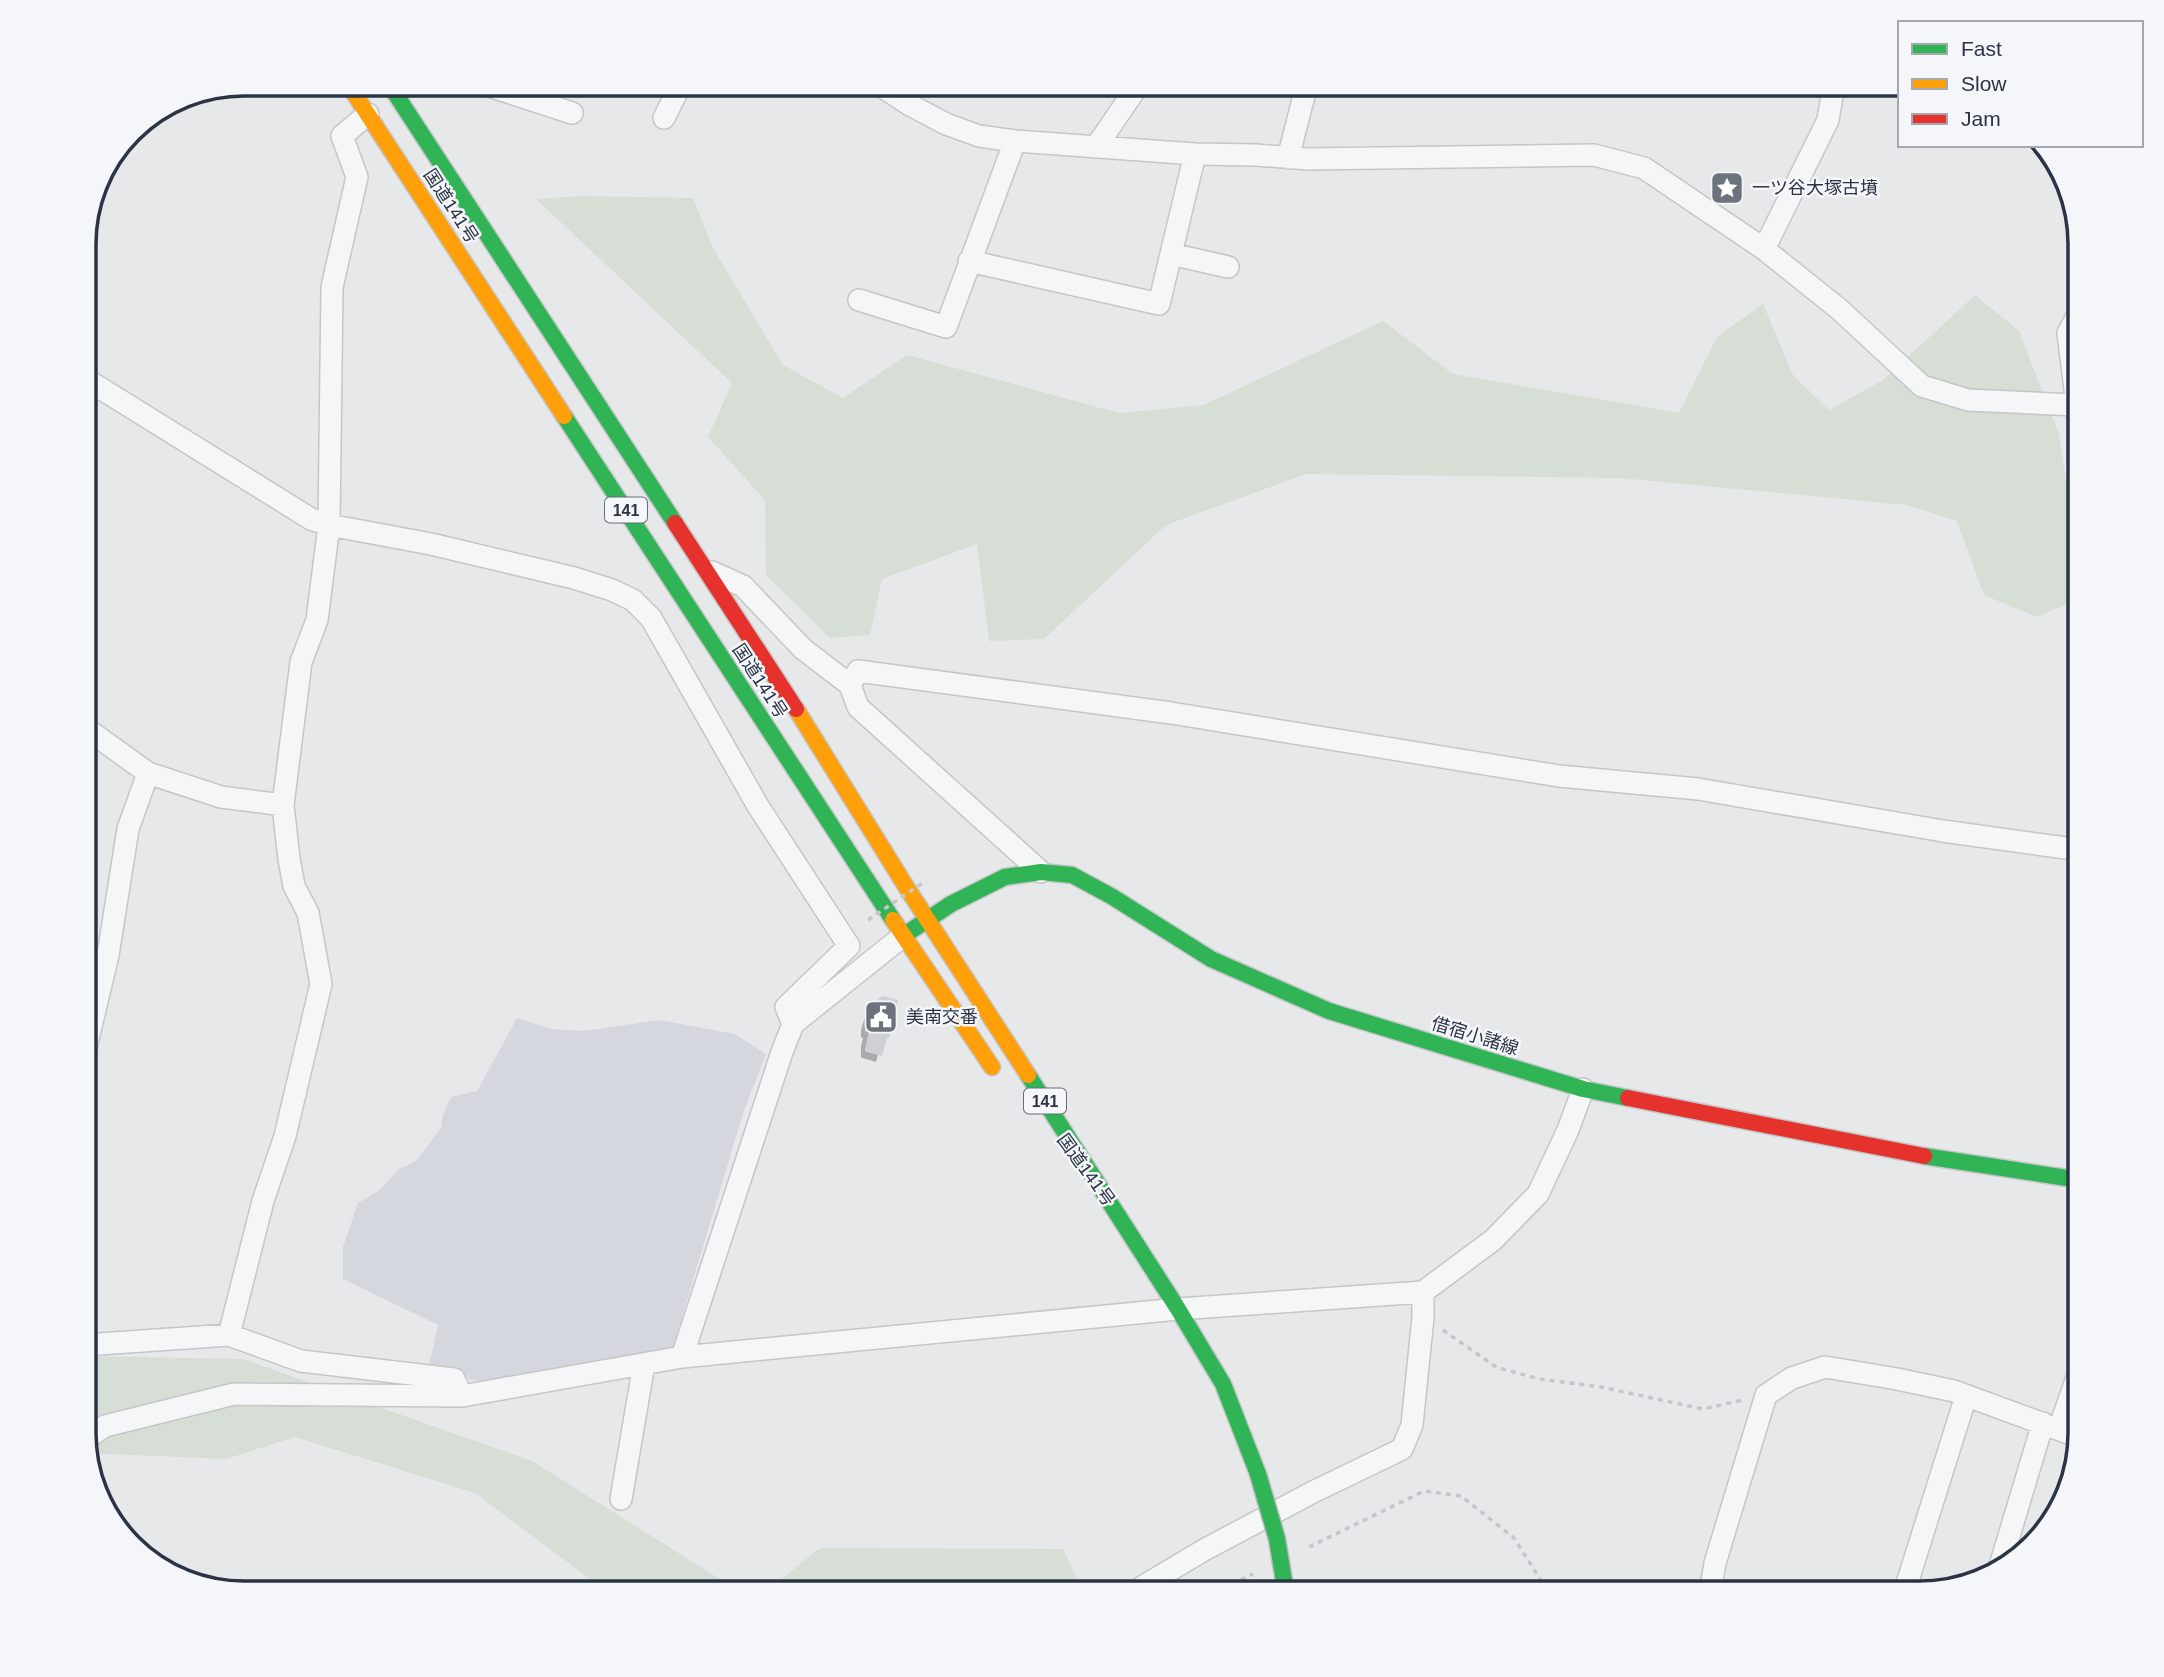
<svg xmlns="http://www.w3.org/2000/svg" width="2164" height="1677" font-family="Helvetica,'Noto Sans JP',sans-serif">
<defs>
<filter id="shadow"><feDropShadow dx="-6" dy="6" stdDeviation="0" flood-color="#0004"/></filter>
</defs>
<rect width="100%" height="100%" fill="#e6e8ea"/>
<path fill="#d4d7dd" d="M517 1018 551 1029 585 1031 659 1020 735 1034 766 1054 743 1113 673 1347 494 1381 470 1380 461 1370 429 1366 438 1325 343 1279V1247L358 1203 380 1190 399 1169 416 1161 441 1128 443 1115 451 1097 477 1091Z"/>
<path fill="#d6ded6" d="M582 196 693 198 713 248 783 365 843 398 907 355 1119 413 1204 405 1383 321 1453 374 1679 413 1717 337 1763 304 1793 375 1829 410 1883 380 1975 295 2019 331 2059 434 2080 577V598L2037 617 1984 595 1957 521 1907 505 1620 478 1306 474 1166 525 1044 639 989 641 977 544 882 579 870 635 830 638 766 575 765 500 708 437 732 383 536 199Z
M84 1356 243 1359 532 1461 742 1593H609L475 1493 295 1437 226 1459 87 1453 84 1442Z
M820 1548 1063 1549 1084 1593H764Z"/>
<path fill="#ced0d3" filter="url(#shadow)" d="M882 996 898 1000 889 1038H887L882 1056 865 1051 869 1032 865 1031 873 1004Z"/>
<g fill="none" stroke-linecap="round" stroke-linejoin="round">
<defs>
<path id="street" d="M483 84 572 113
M878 84 910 105 946 124 979 136 1015 141 1195 154 1256 155 1308 159 1594 155 1644 168 1764 249 1839 309 1922 386 1968 400 2076 405
M664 118 681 84
M1096 147 1139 84
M1288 158 1307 84
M1764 249 1828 120 1834 84
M1171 254 1228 267
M969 261 1159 304 1195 154
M859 300 946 327 1015 141
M2080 311 2068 333 2080 430
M84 378 311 519 329 525 431 544 574 578 612 590 633 600 651 618 758 806 849 946 786 1007 793 1024
M712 572 743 586 803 649 850 685
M84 727 148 773 221 797 283 805
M1041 872 858 707 850 685 858 671 1171 713 1559 776 1698 789 1943 831 2080 850
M84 1056 108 955 128 829 148 773
M229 1335 263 1201 285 1136 321 984 308 913 294 886 289 859 283 805 301 662 317 620 329 525 332 287 357 177 342 136 368 114
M84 1345 229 1335 301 1361 454 1379 462 1396
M682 1357 1178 1309 1423 1292 1493 1240 1538 1194 1568 1130 1583 1089
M2059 1429 2080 1369
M84 1440 105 1426 234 1394 462 1396 682 1357 782 1052 793 1024 903 936
M621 1499 644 1364
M1999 1569 2043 1423
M1132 1593 1204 1550 1313 1492 1402 1449 1412 1425 1423 1317V1292
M1710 1593 1715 1563 1766 1395 1792 1378 1825 1367 1897 1379 1954 1391 2079 1437
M1904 1593 1966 1396"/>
<path id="fast" d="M389 84 675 523
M564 416 893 920
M909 932 951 904 1005 877 1041 872 1072 875 1111 896 1211 959 1329 1011 1583 1089 1628 1098
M1028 1075 1178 1309 1223 1384 1258 1474
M1924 1156 2080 1180"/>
<path id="slow" d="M348 84 564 416
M796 709 905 885 1028 1075
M893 920 992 1067"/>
<path id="jam" d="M675 523 796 709
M1628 1098 1924 1156"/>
</defs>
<use href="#street" stroke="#c4c6c8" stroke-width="24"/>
<use href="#fast" stroke="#c4c6c8" stroke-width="19"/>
<use href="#slow" stroke="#c4c6c8" stroke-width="19"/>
<use href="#jam" stroke="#c4c6c8" stroke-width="19"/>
<path stroke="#c5c6ca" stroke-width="3.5" stroke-dasharray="5 5" stroke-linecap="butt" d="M1443 1330 1496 1367 1539 1379 1601 1387 1703 1409 1743 1400
M1309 1547 1424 1491 1461 1496 1514 1538 1549 1593
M1214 1593 1253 1574"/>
<use href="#street" stroke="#f5f6f7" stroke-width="21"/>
<use href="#fast" stroke="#30b455" stroke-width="16"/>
<use href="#slow" stroke="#ff9f0a" stroke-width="16"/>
<use href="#jam" stroke="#e5322d" stroke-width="16"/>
<defs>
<path id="fast-bridge" d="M1258 1474 1277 1539 1286 1593"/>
</defs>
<use href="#fast-bridge" stroke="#b8bbbf" stroke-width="19" stroke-linecap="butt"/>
<path stroke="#c5c6ca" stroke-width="3.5" stroke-dasharray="5 5" stroke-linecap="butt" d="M868 920 924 882"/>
<use href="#fast-bridge" stroke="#30b455" stroke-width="16"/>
</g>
<defs>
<symbol id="sight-square" viewBox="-11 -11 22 22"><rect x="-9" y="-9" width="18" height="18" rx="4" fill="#6c737f" stroke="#f4f6f9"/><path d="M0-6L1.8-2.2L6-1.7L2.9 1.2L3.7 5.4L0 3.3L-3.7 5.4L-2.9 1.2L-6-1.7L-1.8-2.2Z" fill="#fff"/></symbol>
<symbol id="civic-square" viewBox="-11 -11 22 22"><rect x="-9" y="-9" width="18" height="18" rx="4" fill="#6c737f" stroke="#f4f6f9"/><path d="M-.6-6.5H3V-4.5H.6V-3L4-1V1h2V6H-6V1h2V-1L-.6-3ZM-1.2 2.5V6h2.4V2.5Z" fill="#fff"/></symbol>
</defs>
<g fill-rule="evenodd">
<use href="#sight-square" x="1708" y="169" width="38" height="38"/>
<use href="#civic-square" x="862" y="998" width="38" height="38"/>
</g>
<g text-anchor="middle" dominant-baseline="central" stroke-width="5" stroke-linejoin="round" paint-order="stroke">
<g fill="#f4f6f9" stroke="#676e7b" stroke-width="2">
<rect x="605" y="497.5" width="42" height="25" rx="5"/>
<rect x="1024" y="1088.5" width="42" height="25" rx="5"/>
</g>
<g font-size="16" font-weight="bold" fill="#2b3445">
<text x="626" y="510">141</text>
<text x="1045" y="1101">141</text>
</g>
<g font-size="18" fill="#2b3445" stroke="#f4f6f9" text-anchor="start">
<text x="1752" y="188">一ツ谷大塚古墳</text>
<text x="906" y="1017">美南交番</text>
</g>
<g font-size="18" fill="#2b3445" stroke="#f4f6f9">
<text transform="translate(451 206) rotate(57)">国道141号</text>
<text transform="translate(760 681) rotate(57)">国道141号</text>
<text transform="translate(1475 1036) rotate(17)">借宿小諸線</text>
<text transform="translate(1086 1170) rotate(54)">国道141号</text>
</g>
</g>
<path d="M0 0H2164V1677H0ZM244 96H1920A148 148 0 0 1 2068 244V1433A148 148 0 0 1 1920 1581H244A148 148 0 0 1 96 1433V244A148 148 0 0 1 244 96Z" fill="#f4f6f9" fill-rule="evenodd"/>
<path fill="none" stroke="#2b3445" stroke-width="3.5" d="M244 96H1920A148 148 0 0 1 2068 244V1433A148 148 0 0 1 1920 1581H244A148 148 0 0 1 96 1433V244A148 148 0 0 1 244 96Z"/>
<rect x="1898" y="21" width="245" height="126" fill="#f4f6f9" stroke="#a4a8b1" stroke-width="2"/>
<rect x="1912" y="44" width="35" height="10" fill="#30b455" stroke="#a4a8b1" stroke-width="2"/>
<text x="1961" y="56" font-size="21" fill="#2b3445">Fast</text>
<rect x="1912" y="79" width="35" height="10" fill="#ff9f0a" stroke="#a4a8b1" stroke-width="2"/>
<text x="1961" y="91" font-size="21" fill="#2b3445">Slow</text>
<rect x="1912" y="114" width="35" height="10" fill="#e5322d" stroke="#a4a8b1" stroke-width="2"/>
<text x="1961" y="126" font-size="21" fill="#2b3445">Jam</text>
</svg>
